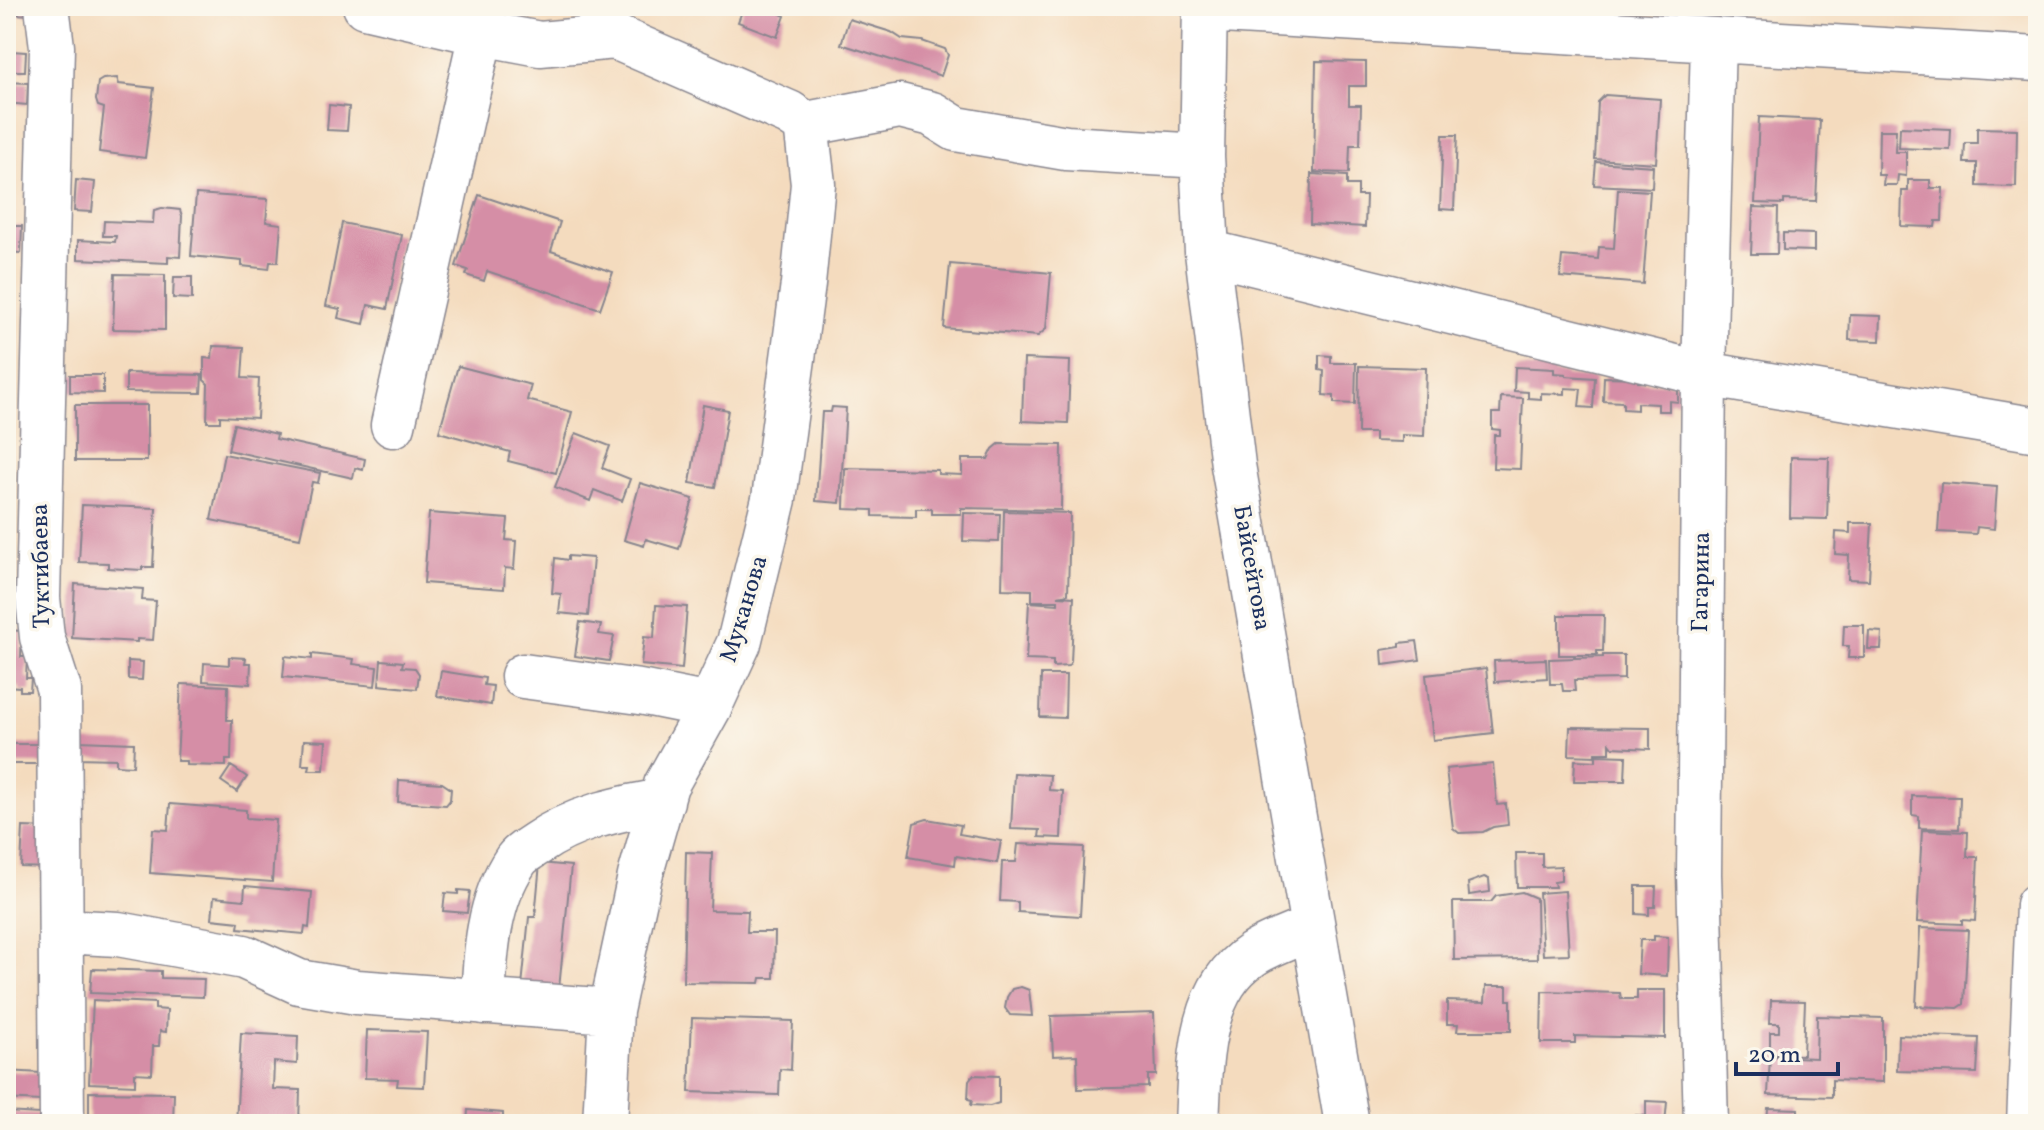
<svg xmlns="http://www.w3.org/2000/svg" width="2044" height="1130" font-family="Vollkorn,serif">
<rect width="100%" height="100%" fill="#fbf7ec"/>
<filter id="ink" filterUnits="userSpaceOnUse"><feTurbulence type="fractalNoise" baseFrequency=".0125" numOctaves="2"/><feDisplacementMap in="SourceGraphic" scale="16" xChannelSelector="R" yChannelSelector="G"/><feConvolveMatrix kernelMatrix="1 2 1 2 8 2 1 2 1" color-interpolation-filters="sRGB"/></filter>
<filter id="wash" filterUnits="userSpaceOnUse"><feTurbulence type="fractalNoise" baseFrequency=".006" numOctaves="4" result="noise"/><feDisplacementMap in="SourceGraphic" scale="32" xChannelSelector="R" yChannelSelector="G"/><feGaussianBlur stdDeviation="1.8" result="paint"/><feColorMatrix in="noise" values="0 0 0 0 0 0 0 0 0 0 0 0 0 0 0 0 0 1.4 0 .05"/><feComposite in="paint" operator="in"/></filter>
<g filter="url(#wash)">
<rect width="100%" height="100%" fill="#f4dbbe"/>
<g id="blocks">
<path fill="#d58ea6" d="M6 6H30L29 15 15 14V30H6Z
M744 6H784L781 14 785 16 777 37 738 22Z
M849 19 891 32 902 39 922 41 945 49 948 55 941 76 841 44Z
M11 51 26 52 25 71H10Z
M1316 61 1366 62V86H1349V105H1361L1360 145H1350L1349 173 1314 172Z
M117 78 119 84 154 88 145 158 99 152 104 108 98 106 96 100 98 82 103 79Z
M6 82 28 83 27 105 6 103Z
M1605 95 1660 99 1656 163 1595 159 1598 102Z
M329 105 349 107 347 131 327 130Z
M1759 117 1820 120 1816 201 1784 200V204L1755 203Z
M1900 127 1951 129 1950 150 1899 148Z
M1977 128 2017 129 2016 187 1977 186V163H1964L1965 143H1977Z
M1879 130H1896L1895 152H1906V176L1898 175 1897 185H1883L1884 175H1878Z
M1443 135H1457L1454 210 1440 209Z
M1596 162 1653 166 1652 188 1594 185Z
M1311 174 1347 176V185H1358V196H1366L1365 227 1310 224Z
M76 180 95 182 92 212 74 211Z
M1908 180H1930V188H1943L1942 221H1936L1935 227 1901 226 1902 191H1908Z
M1618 189 1650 191 1643 284 1560 277 1562 256 1598 259 1599 247 1614 248Z
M196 194 268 199 266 222 281 224 278 262H270L269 269 242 266V261L191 256Z
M479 195 560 222 551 251 613 272 600 309 487 271 484 281 466 275 468 270 456 266Z
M1753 207 1778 208 1777 254H1751Z
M162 208 180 210 182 216 180 257 168 256V263L78 259V240L115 242 116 236H103L104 221 153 223 154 210Z
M342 223 402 235 387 309 368 305 364 324 338 318 340 309 326 306Z
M6 226H22L21 253 6 252Z
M1783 233 1814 234V251L1783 250Z
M950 264 1051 273 1046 329 1038 336 944 328Z
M115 274 165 275V330L113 329Z
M174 277H192V299L173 298Z
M1850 315 1881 316 1880 341 1849 340Z
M213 346 244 347 242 378 259 379 257 418 220 416V422H207L208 384 204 380V358L212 359Z
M6 350H12V373H6Z
M1319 355 1331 356V363H1356L1355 404 1334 403V396L1323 395 1324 371 1319 370Z
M1024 359 1070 361 1068 423 1022 421Z
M458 366 531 385 527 400 572 412 556 473 508 461 510 452 439 432Z
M1359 366 1426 368 1424 436 1402 435V442L1375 441V433H1358Z
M1515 367 1554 369V373L1566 374V376L1595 378 1593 408 1579 407 1581 389 1565 388V394L1541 393V399L1528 398V392L1514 391Z
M126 373 202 375 201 393 126 392Z
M70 375H103V393L70 392Z
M1604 377 1638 378V382L1678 384V402L1669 401V411H1658V404L1637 403V410L1623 409V402L1603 401Z
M1501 397 1523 398 1520 469 1493 468 1494 435H1500V430L1492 429V413H1500Z
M75 405H147V461H75Z
M703 405 728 410 715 487 690 483Z
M832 407 846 408 840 503 816 501 822 412H831Z
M234 424 277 434 276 439 365 459 363 470 355 468 353 478 228 450Z
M576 433 610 446 602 468 630 479 622 501 594 490 590 501 555 487Z
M999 444 1062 445 1061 510 961 508V514H932V509H916V517L873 516V510L844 509 845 468 938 470V474L962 475V459H988L993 449Z
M224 454 320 473 318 483 312 482 300 538 211 520Z
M1791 457 1829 458 1827 519 1790 518Z
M640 483 693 499 679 549 646 539 644 546 624 540Z
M1941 483 1997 487 1994 529 1977 527 1976 534 1938 532Z
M82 505 156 508 153 567H142V570L108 568V563L79 562Z
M1004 511 1070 513 1068 594 1058 596 1074 597 1071 662 1068 666 1053 667V661L1026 660 1029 602 1058 604V601H1032V590L1002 589Z
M429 513 508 519 506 540 516 541 514 569 505 568 504 589 424 583Z
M964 513 1000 514 999 542 963 541Z
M1850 523H1872L1869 580 1848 579 1849 555 1835 554 1836 532 1850 533Z
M568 556 593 558 588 616 559 613 561 594 552 593 555 558 568 560Z
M75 584 143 589 142 600 156 601 153 640 137 639V642L72 638Z
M656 605 687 607 682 669 641 665 644 637 654 638Z
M1559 615H1604L1603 651H1597V655H1559Z
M580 622 601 625 599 634 614 636 609 661 575 656Z
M1844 625H1864V658H1848L1849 646H1843Z
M6 630 22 631 21 657H27L26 678H31L30 691H20V687L6 686Z
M1869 631 1882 632 1881 649H1868Z
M1417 641 1420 660 1383 665 1382 650 1400 647V643Z
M312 654 354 659 353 664 377 667 375 686 283 677 285 656 312 659Z
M1603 655H1624V679L1574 680 1575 691H1563L1562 684H1550L1549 659 1603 657Z
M229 657 246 658 245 663H251L250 684 203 681 204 663 229 665Z
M1546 659 1547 678 1495 682 1494 661Z
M381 660 403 662 402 667 415 668 419 674 417 689 379 685Z
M128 661 143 662 142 680 128 679Z
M1486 668 1493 733 1433 740 1426 675Z
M441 671 485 678 484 685 493 686 491 705 437 696Z
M1041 675H1066L1065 718 1040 717Z
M181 684 228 686 227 720H232L231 760H226V766L186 765V761H177Z
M1570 727 1650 728V749L1613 747 1610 743V753H1595V756L1569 755Z
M304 740 326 741 324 770H309L310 765H302Z
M78 741 134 743 133 766 116 765V759L78 758Z
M9 744H45V764H9Z
M1596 755 1626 756 1625 781H1574L1575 760 1596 761Z
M1493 764 1497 805 1506 804 1508 825 1493 827 1483 832 1459 833 1453 828 1446 769Z
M231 766 247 777 237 792 221 781Z
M1014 773 1050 775 1049 790 1063 791 1061 838 1039 837 1040 830 1011 829Z
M399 780 442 783 451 789 450 800 446 805 398 802Z
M1912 796 1960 797 1959 829 1919 828V816L1912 815Z
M170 804 246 810V818L276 820 272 882 150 873 153 829 168 830Z
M927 819 961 825 959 834 1001 841 997 863 956 856 955 865 908 857 914 823Z
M23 827 50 828 48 868 21 867Z
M1922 830 1968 832 1967 857H1978L1975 921 1962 920V924L1917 922Z
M1018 844 1084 847 1080 916 1018 912V902L1000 901 1002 862H1016Z
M686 852 712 853 710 910 748 911 747 932H775L774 978H761L760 983 683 982Z
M1516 853H1542V867L1561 866V881L1554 882 1555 887H1517Z
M540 863 571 866 559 989 522 986 529 917H535Z
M1484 877 1489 879 1490 892 1469 895 1468 883Z
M245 886 312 892 309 928 305 927 304 934 238 928 239 922 212 919 214 897 244 900Z
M1636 886H1656L1655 907H1649V915L1636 914Z
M458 890 470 891 467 913 443 911 445 893 458 894Z
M1565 891 1569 954 1543 955 1539 893Z
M1522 892 1536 898 1537 959 1454 960 1453 902H1491L1496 896Z
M1920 928 1968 930 1964 1004 1958 1008 1916 1006Z
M1654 936 1668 937 1667 976 1638 974 1640 940H1654Z
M92 969 161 971V978L204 979 203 997 90 993Z
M1486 986H1507V1000H1511V1031H1457L1458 1024H1447V1001L1485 1002Z
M1021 987 1029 990 1032 1016 1010 1015 1005 1008 1007 997 1012 989Z
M1637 990H1665V1038L1575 1036V1043H1541L1542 991 1620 993 1621 999H1637Z
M93 1000 155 1003V1009L167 1010 166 1032 160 1031 159 1046H153L152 1074 135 1073V1085L89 1083Z
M1771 1000 1805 1001 1803 1055 1770 1054V1032H1779V1023H1770Z
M1154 1013 1156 1075H1148V1087L1078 1089 1077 1055 1053 1056 1051 1016Z
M1817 1016 1883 1018V1082L1832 1080V1097L1768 1095 1770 1056 1816 1058Z
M692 1018 793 1021 791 1070 780 1069 779 1095 689 1092Z
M367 1030 427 1032 424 1087 397 1086 398 1079 365 1078Z
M241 1033 298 1036 297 1064 274 1062 273 1089 300 1090 299 1124H236Z
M1898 1035 1979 1038 1977 1073 1897 1071Z
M6 1071 41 1073 40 1101 6 1099Z
M973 1075 999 1076V1103L990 1106 971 1105 972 1100 968 1099 969 1080Z
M89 1092 174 1093 173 1124H89Z
M1646 1101 1667 1102 1665 1124H1636V1115L1646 1116Z
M1768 1108 1798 1109V1124H1767Z
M468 1110 503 1113V1124H467Z
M6 1112 39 1114V1124H6Z"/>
</g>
</g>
<g filter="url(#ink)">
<use href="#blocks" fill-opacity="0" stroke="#88858e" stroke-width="2"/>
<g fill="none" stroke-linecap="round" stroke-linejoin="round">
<defs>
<path id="minor" d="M47 6 52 47 38 598 42 637 59 690 62 1124
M365 6 481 33 540 44 615 37 789 113 806 124 900 106 932 114 956 129 1066 148 1202 156
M1205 6 1202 156 1207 252 1233 465 1347 1124
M1205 10 2038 59
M1207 252 1704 374 2038 430
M393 425 481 33
M523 676 640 692 710 706
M61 931 118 934 244 957 299 982 357 992 611 1011
M483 1002C485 954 488 901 516 860 520 854 529 849 535 845 573 818 617 809 662 801
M605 1124 611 1011 640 876 666 785 710 706 739 643 774 499 803 284 813 184 806 124
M1197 1124C1200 1067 1198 990 1252 955 1270 943 1293 936 1313 927
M1706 1124 1699 874 1704 374 1713 41
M2029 1124 2038 905"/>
</defs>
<use href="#minor" stroke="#88858e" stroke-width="47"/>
<use href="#minor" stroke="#fff" stroke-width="44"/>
</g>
</g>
<g text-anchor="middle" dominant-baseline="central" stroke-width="7" stroke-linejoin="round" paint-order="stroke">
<g font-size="24" fill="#1b2f5e" stroke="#fbf7ec">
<text transform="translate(42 566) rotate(-91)">Туктибаева</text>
<text transform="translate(1251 568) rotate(80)">Байсейтова</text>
<text transform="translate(1702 582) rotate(-89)">Гагарина</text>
<text transform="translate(745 609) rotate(-73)">Муканова</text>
</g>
</g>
<rect width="2044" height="1130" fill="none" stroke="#fbf7ec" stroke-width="32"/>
<path d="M1736 1062v12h102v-12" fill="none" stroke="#1b2f5e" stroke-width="4"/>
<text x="1748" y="1062" font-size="24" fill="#1b2f5e" stroke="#fbf7ec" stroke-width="6" paint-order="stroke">20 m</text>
</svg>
